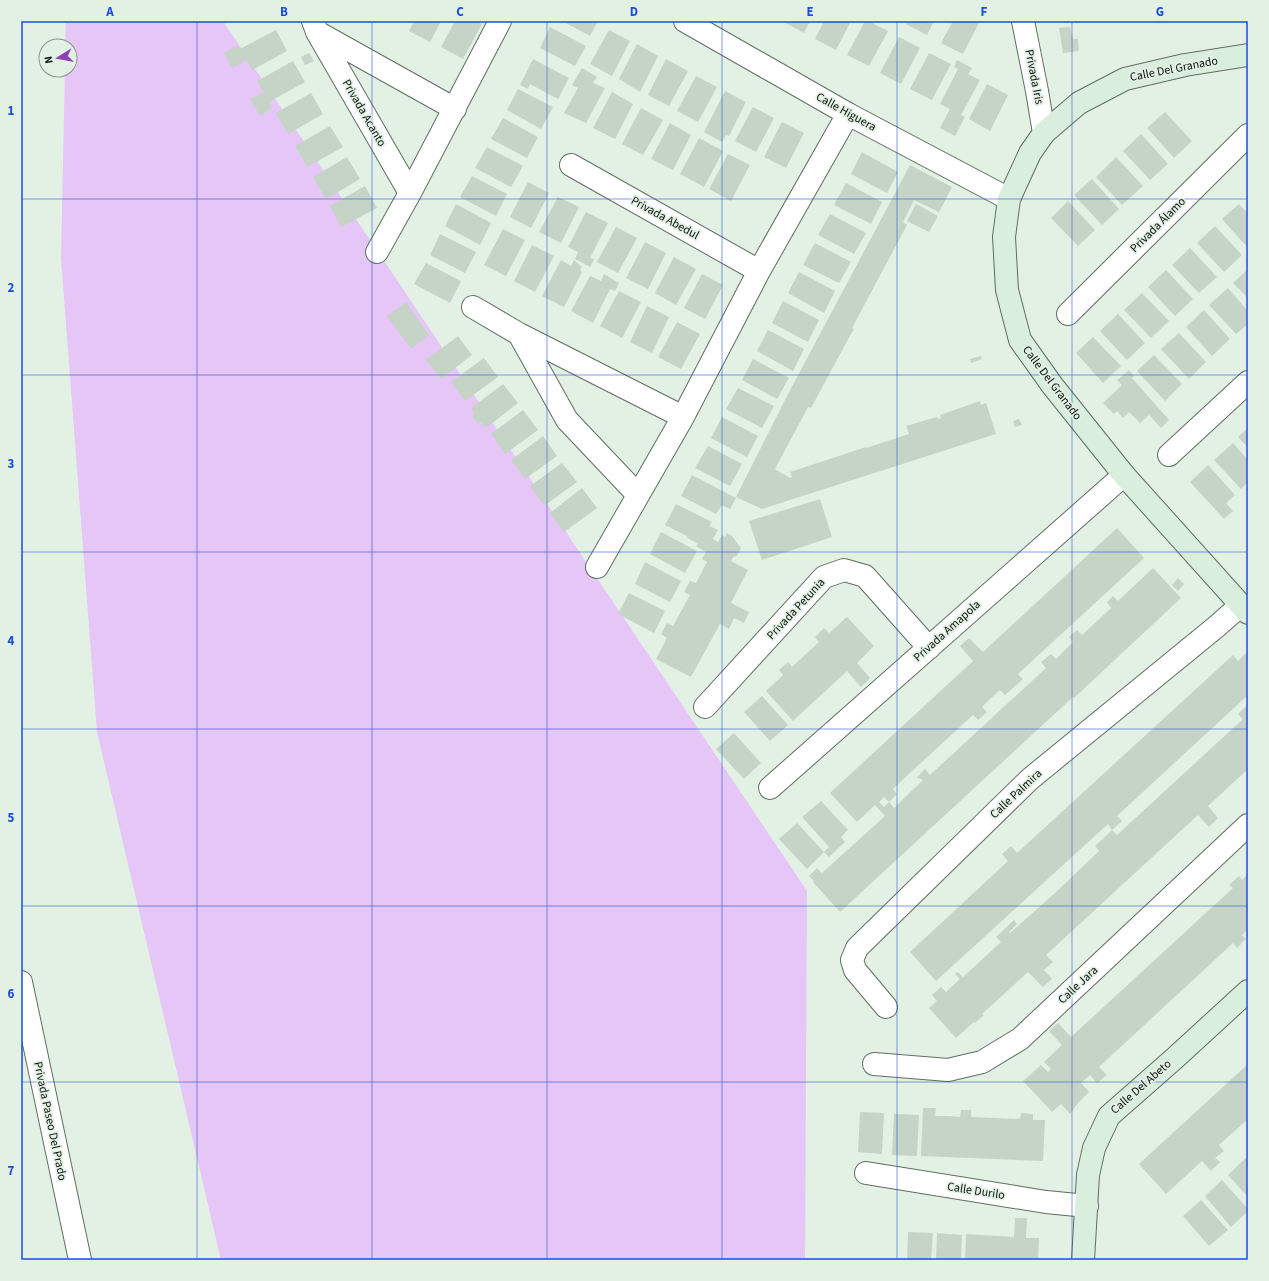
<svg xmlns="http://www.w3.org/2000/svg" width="1269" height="1281" font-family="'Source Sans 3',sans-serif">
<rect width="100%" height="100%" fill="#e2f1e4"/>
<path fill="#e5c6f7" d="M66 21H223L807 891 805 1260H221L97 732 61 258 65 70H70V46H65Z"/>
<path fill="#c5d4c7" d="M414 21H441L430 42 409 31Z
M455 21H477L482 24 463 59 441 47Z
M562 21H598L590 36Z
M782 21H810L804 33Z
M824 21H851L836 50 815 39Z
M865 21H868L888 31 869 66 847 55Z
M907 21H934L927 35 906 24Z
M953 21H980L963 54 941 43Z
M1155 21H1170V22L1156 23Z
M550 27 586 46 575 66 540 48Z
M1070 27 1073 39H1078L1079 51 1063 53 1059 28Z
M276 30 287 51 252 70 246 60 232 68 224 53 237 45 240 49Z
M609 30 630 41 612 76 590 64Z
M899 37 920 48 901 84 880 73Z
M637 44 658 56 640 92 619 79Z
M309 53 314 61 305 65 301 57Z
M929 53 951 64 932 100 910 89Z
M533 59 569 78 558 99 530 84 528 89 520 85Z
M666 59 688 71 669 106 648 95Z
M957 60 972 68 968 74 980 80 961 115 965 117 955 136 940 128 950 109 940 104 958 69 954 67Z
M293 61 305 82 269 102 272 108 260 116 250 99 264 92 257 81Z
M582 68 597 77 593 83 605 88 586 123 564 113 578 88 572 85Z
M696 76 717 87 698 122 677 111Z
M987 84 1008 95 990 131 969 119Z
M518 89 553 107 541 129 507 110Z
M725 91 746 102 729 136 726 135 722 142 704 132Z
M612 92 633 104 615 139 593 128Z
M311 93 323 114 288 134 276 113Z
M753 107 774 118 756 152 735 141Z
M641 108 663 120 643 155 622 144Z
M1165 112 1192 141 1174 158 1147 128Z
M503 118 538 137 527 158 491 139Z
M782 122 804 133 786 168 764 157Z
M670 123 691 135 673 170 651 159Z
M330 126 343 147 307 167 295 146Z
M1141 134 1168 164 1150 180 1123 151Z
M699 138 723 151 704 187 680 174Z
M487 147 523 166 511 187 475 168Z
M862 152 898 172 887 193 851 174Z
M728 154 750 165 731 201 709 189Z
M347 157 360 179 326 199 313 177Z
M1116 157 1143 186 1122 205 1096 177Z
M910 165 952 187 939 212 914 200 903 222 907 225 852 328 854 329 852 332 811 408 808 407 775 469 790 478 792 477 790 472 866 447V448L909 434 906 426 937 417 938 419 941 418 940 415 980 401 981 405 986 403 996 434 762 509 736 497 787 396Z
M472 176 507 194 496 216 460 197Z
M1092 179 1119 209 1102 225 1074 195Z
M528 182 549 193 531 228 510 217Z
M846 183 882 202 871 224 834 205Z
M365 186 377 208 341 227 330 206Z
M558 197 579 207 561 243 539 232Z
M1068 201 1095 230 1078 246 1051 218Z
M456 204 491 223 480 245 445 226Z
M916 204 938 216 929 232 907 221Z
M1239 204 1248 214V248L1222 219Z
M586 212 608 223 590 258 594 259 590 267 575 259 578 252 568 247Z
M830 214 866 233 854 254 818 235Z
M1215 226 1242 255 1224 272 1197 243Z
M616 227 637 238 618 273 597 262Z
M503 229 525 240 506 276 484 265Z
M440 234 476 252 465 273 430 255Z
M645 242 666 253 648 289 626 278Z
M815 243 851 262 839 283 803 265Z
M532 245 554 256 535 292 514 281Z
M1190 248 1217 277 1199 293 1172 265Z
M674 257 696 269 676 305 655 293Z
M561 260 571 266 574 260 582 267 580 270 582 272 564 307 542 296Z
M426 263 461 281 450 303 414 284Z
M1248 269V298L1233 283Z
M1166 270 1193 299 1175 316 1148 287Z
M799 272 835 291 824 313 788 293Z
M604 274 619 283 615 291 610 289 593 323 571 311 590 276 601 281Z
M702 274 723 285 705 319 684 308Z
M1228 288 1248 311V324L1236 334 1209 305Z
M619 291 641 302 622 338 600 326Z
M1142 293 1169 321 1151 338 1124 310Z
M783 301 819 320 808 342 772 323Z
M406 302 429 335 411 349 387 316Z
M647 306 669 317 652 353 630 342Z
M1204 310 1230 339 1212 356 1186 327Z
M1118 314 1145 343 1127 360 1100 331Z
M677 322 700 334 681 369 658 357Z
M768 330 804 349 793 371 757 351Z
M1179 333 1206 362 1189 379 1161 349Z
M458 336 472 355 441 379 426 360Z
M1093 337 1121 366 1103 383 1076 353Z
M1154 355 1182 384 1165 401 1137 371Z
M981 356 982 359 971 363 970 359Z
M484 358 498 377 465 401 451 382Z
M753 359 789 378 777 399 742 380Z
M1129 370 1134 376 1132 378 1169 420 1161 428 1149 415 1140 423 1129 412 1123 418 1117 411 1114 414 1103 403 1122 385 1117 380Z
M503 384 518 403 486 428 481 422 478 424 472 416 475 414 471 408Z
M738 388 774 406 762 428 726 409Z
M523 410 538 430 505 454 491 434Z
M722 417 758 436 747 457 711 438Z
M1019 419 1022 425 1015 427 1013 421Z
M1248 428V448L1238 437Z
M543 436 557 456 525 479 511 460Z
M1233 443 1248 460V482L1241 489 1214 460Z
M708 446 742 464 730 486 695 468Z
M562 463 577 482 544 506 530 486Z
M1208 465 1235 495 1226 503 1233 511 1224 519 1190 482Z
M692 475 736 498 730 509 722 505 716 514 681 496Z
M582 488 597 508 564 532 550 513Z
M820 499 832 537 762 560 749 521Z
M676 504 712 522 709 526 718 530 713 539 718 542 722 535 725 537 727 533 732 536 741 548 736 557 734 556 731 561 748 570 731 603 749 612 744 623 734 618 729 629 720 624 691 677 656 659 667 638 661 634 667 623 673 626 690 595 684 592 690 581 696 583 707 562 702 559 706 552 696 546 698 544 686 537 687 536 665 525Z
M1117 528 1144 558 1018 674 1023 679 1005 695 1000 690 991 698 982 707 987 712 978 720 973 715 911 772 893 789 897 794 889 802 884 797 879 802 884 807 889 802 894 808 923 780 920 778 919 779 917 777 925 769 930 775 1046 668 1041 662 1051 654 1056 659 1073 642 1069 637 1077 630 1082 635 1111 608 1107 602 1113 596 1118 601 1153 568 1181 598 1074 698 1073 697 840 912 813 882 814 881 809 876 817 868 822 873 885 816 875 805 857 822 830 793 973 661 960 646 969 638 983 652Z
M661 532 697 551 685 573 650 554Z
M645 562 681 581 670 602 635 584Z
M1178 578 1184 584 1178 591 1172 585Z
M629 593 665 611 654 633 618 614Z
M847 617 874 646 857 663 870 678 861 687 847 671 793 721 766 691 783 675 779 670 788 662 792 667 819 642 815 637 824 628 829 633Z
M1246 653 1248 654V695L1117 816 1122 821 1112 830 1108 824 936 981 910 952 1008 861 1002 854 1011 846 1017 853 1233 655 1238 661Z
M762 696 788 725 770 741 744 712Z
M1246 706 1248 707V769L1208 806 1218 818 1209 827 1198 815 1046 955 1053 962 1044 970 1052 979 1043 987 1028 972 982 1014 984 1015 975 1023 974 1022 956 1038 929 1008 937 1001 932 995 941 987 946 992 960 979 955 974 958 972 963 977 1001 942 996 937 1014 920 1017 924 1009 932 1010 933 1055 893 1099 851 1095 846 1112 830 1117 835 1243 719 1238 714Z
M734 733 761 763 744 779 716 749Z
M821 801 848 830 841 837 845 842 829 857 824 852 829 847 802 817Z
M797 823 824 852 807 869 779 839Z
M1248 874V930L1242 935 1246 939 1237 948 1233 943 1099 1067 1107 1075 1097 1083 1090 1075 1081 1083 1089 1092 1078 1103 1070 1114 1061 1104 1052 1112 1023 1081 1041 1065 1048 1072 1051 1069 1044 1062 1062 1045 1049 1031 1058 1023 1071 1037 1233 888 1229 885 1239 876 1242 880Z
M1248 1064V1119L1219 1145 1224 1151 1215 1158 1220 1162 1211 1171 1202 1161 1166 1194 1139 1164Z
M923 1108H936L935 1116H947L960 1117 961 1110H971V1117L1020 1119 1021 1113 1033 1114V1120H1045L1043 1161 921 1156Z
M860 1112 884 1113 882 1154 858 1152Z
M894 1114 919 1115 917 1156 892 1155Z
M1248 1156V1197L1228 1175Z
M1222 1180 1248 1209V1211L1231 1227 1205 1196Z
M1201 1200 1228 1230 1209 1246 1183 1216Z
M1015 1218H1027L1026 1238H1039L1038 1260H965L966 1234 1014 1237Z
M908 1232 933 1233 931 1260H907Z
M937 1233 962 1235 961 1260H936Z"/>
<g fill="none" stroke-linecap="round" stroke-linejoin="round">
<defs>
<path id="minor" d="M313 21 317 32 410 193
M1023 21 1037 91 1044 133
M317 32 455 109
M571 165 759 271
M377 252 410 193 500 21
M473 307 519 334 567 420 638 495
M1068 314 1248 135
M519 334 683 417
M1169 455 1248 382
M597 567 683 417 759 271 848 114
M705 707 824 577 844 570 865 576 929 648
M770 788 1124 475
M21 982 80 1260
M886 1007 855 970 852 960 857 948 1030 779 1216 627 1241 605
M874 1064 948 1070 982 1062 1020 1039 1248 825
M866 1173 1046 1202 1087 1206"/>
<path id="tertiary" d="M685 21 848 114 1009 199"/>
<path id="secondary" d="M1248 55 1185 65 1125 79 1079 103 1044 133 1030 153 1009 199 1004 237 1007 290 1020 340 1052 385 1124 475 1248 613
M1083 1260 1088 1175 1094 1148 1109 1116 1175 1058 1248 991"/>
</defs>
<use href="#minor" stroke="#606e62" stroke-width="24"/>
<use href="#tertiary" stroke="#606e62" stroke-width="24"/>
<use href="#secondary" stroke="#606e62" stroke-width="24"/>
<use href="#minor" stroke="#fff" stroke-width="22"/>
<use href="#tertiary" stroke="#fff" stroke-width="22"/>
<use href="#secondary" stroke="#daeede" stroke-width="22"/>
</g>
<path fill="none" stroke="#1d4ed8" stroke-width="1" stroke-opacity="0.55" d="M197 21V1260M372 21V1260M547 21V1260M722 21V1260M897 21V1260M1072 21V1260M21 199H1248M21 375H1248M21 552H1248M21 729H1248M21 906H1248M21 1082H1248"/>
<g text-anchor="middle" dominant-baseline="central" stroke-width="3.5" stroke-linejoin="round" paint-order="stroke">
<g font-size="12" fill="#0b100c" stroke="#e2f1e4">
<text transform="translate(1174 69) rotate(-11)">Calle Del Granado</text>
<text transform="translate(1034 77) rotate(79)">Privada Iris</text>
<text transform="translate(846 112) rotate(29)">Calle Higuera</text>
<text transform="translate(364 113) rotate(60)">Privada Acanto</text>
<text transform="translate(665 218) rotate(29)">Privada Abedul</text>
<text transform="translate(1158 225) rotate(-45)">Privada Álamo</text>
<text transform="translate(1052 383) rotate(53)">Calle Del Granado</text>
<text transform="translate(796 609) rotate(-47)">Privada Petunia</text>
<text transform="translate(947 631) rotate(-42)">Privada Amapola</text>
<text transform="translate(1016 794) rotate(-43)">Calle Palmira</text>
<text transform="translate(1078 985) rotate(-43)">Calle Jara</text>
<text transform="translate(1141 1087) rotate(-41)">Calle Del Abeto</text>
<text transform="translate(50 1121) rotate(78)">Privada Paseo Del Prado</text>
<text transform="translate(976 1191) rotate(9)">Calle Durilo</text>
</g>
</g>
<rect width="1269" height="1281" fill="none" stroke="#e2f1e4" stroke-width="44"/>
<g transform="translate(58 58) rotate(259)"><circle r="19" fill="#e2f1e4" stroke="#8c978e"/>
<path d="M0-3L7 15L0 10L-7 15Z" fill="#8e41b2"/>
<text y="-6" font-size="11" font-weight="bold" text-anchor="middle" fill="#0b100c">N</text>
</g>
<rect x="22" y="22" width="1225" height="1237" fill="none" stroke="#1d4ed8" stroke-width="1.5"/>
<g font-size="13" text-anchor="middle" font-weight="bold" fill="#1d4ed8">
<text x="110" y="16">A</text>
<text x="284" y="16">B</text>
<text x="460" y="16">C</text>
<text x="634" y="16">D</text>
<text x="810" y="16">E</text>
<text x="984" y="16">F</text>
<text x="1160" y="16">G</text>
<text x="11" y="115">1</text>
<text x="11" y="292">2</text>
<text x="11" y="468">3</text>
<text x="11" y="645">4</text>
<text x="11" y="822">5</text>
<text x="11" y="998">6</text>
<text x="11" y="1175">7</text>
</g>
</svg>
